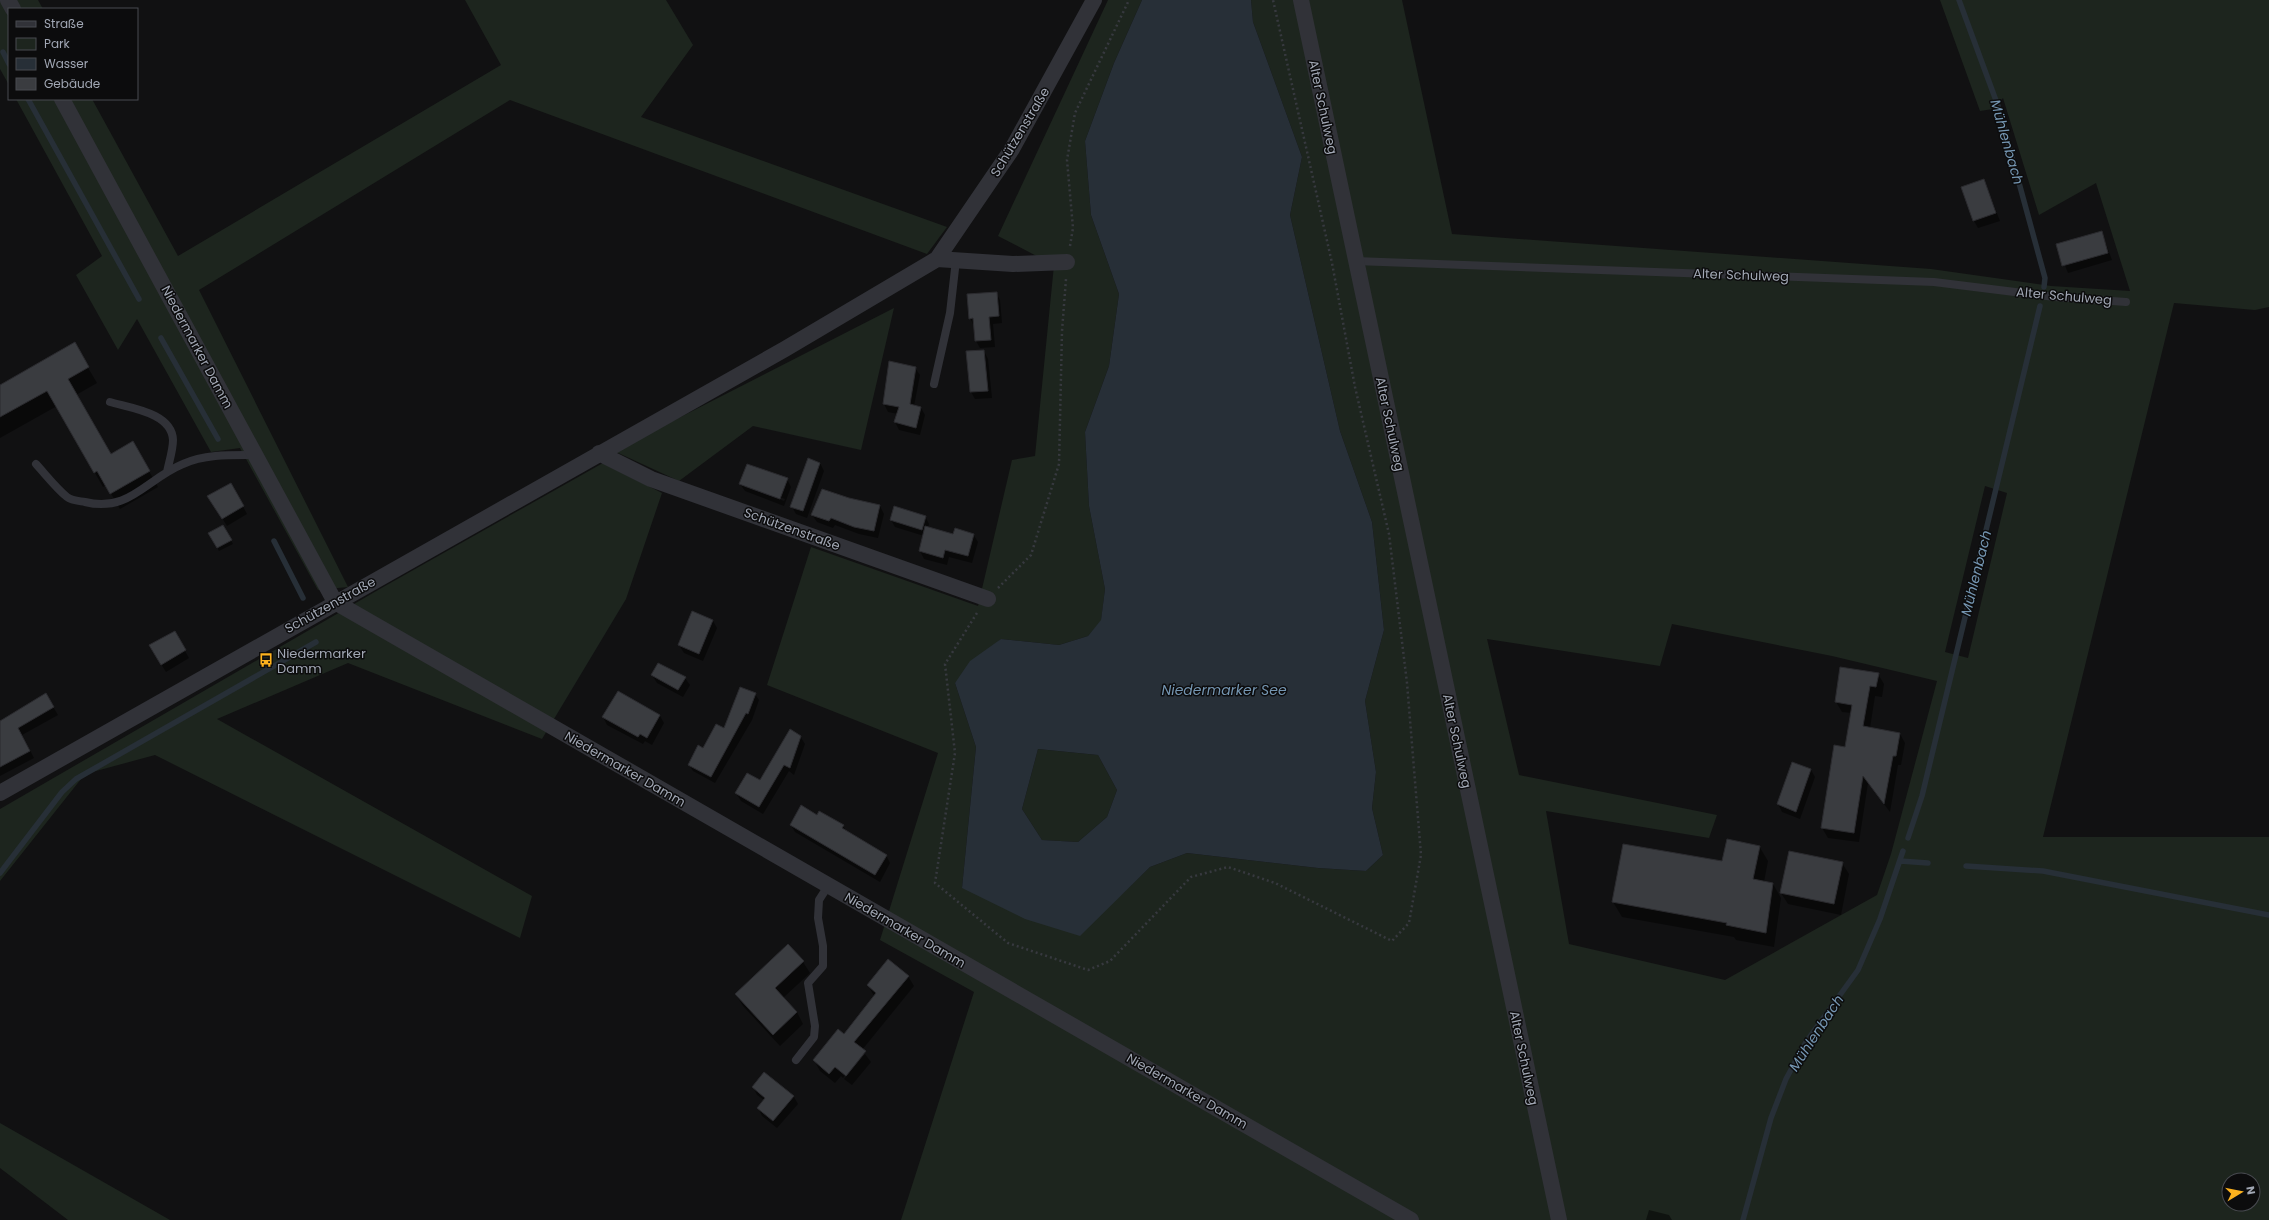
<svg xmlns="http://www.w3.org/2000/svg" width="2269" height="1220" font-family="Poppins,sans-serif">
<rect width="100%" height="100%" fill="#111112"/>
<path fill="#1d251e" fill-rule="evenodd" d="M0 0H38L43 9H9V85L0 69Z
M465 0H666L693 45 641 117 947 227 927 254 510 100 199 290 348 587 318 590 240 448 211 452 137 319 118 350 76 275 102 256 16 99H92L178 256 501 65Z
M1108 0H1142L1114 63 1085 141 1091 215 1119 294 1109 366 1085 432 1089 506 1105 589 1101 621 1088 636 1059 645 1001 639 955 683 976 747 962 888 1121 895 1150 867 1187 853 1318 868 1366 871 1383 855 1372 808 1376 772 1365 701 1384 630 1372 522 1340 431 1290 215 1302 157 1253 22 1251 0H1402L1452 234 1931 269 2051 286 2130 291 2096 183 2039 215 2003 98 1993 109 1980 111 1940 0H2269V307L2255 310 2174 303 2043 837H2269V1220H901L974 992 880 940 938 753 767 685 811 547 978 606 1012 460 1035 456 1054 265 998 236ZM1985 486 2007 493 1968 658 1945 652ZM1672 624 1832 656 1937 681 1891 854 1877 895 1725 980 1569 944 1546 811 1709 838 1717 815 1519 775 1487 639 1660 666ZM2229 1180H2253V1204H2229Z
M894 308 861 450 753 426 679 481 614 451Z
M603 463 662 493 626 599 542 739 348 663 217 719 532 896 520 938 155 755 85 774 0 881V809L385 586Z
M1038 749 1098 755 1117 790 1107 817 1078 842 1042 840 1022 809Z
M0 1123 170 1220H68L0 1168Z"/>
<path fill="#272f37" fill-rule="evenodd" d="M1142 0H1251L1253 22 1302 157 1290 215 1340 431 1372 522 1384 630 1365 701 1376 772 1372 808 1383 855 1366 871 1318 868 1187 853 1150 867 1080 936 1025 919 962 888 976 747 955 683 970 661 1001 639 1059 645 1088 636 1101 620 1105 589 1089 506 1085 432 1109 366 1119 294 1091 215 1085 141 1114 63ZM1038 749 1098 755 1117 790 1107 817 1078 842 1042 840 1022 809Z"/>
<path fill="#0007" fill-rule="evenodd" d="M1984 180 2000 221 1978 228 1974 221Z
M2102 233 2112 260 2068 273 2057 245Z
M996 293 1000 300 1002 323 993 324 995 347 980 348 976 341 974 326 970 318Z
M74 344 97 383 76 395 110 455 133 443 158 487 120 509 106 485 103 487 57 406 0 438V386Z
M984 351 988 359 992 398 975 399 971 392Z
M890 363 915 368 920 375 914 406 921 408 925 415 920 435 899 430 895 422 898 414 888 412 884 404Z
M820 463 824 471 807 518 796 514 792 507Z
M787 479 791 487 784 506 745 491 740 484ZM745 485 785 499 784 501 745 487Z
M231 484 247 514 227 526 213 503Z
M848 499 880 506 884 514 878 538 859 534 835 525 833 528 817 522 812 515Z
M925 516 929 524 928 528 954 536 973 534 978 542 972 563 949 557 947 565 924 559 920 551 924 536 895 527 891 520Z
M223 526 233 544 219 551 210 534Z
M693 612 713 621 717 628 703 661 684 653 679 645Z
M174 632 189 658 166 672 150 646Z
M1878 674 1884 684 1882 697 1875 696 1870 728 1900 734 1905 743 1901 765H1898L1890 812 1868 783 1859 842 1828 838 1822 828 1834 746 1846 748 1852 713 1842 712 1836 702Z
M652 675 685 678 690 685 683 697 657 683Z
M618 692 660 716 664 723 652 745 645 741 643 744 607 725 603 717Z
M755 694 759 700 752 720 715 783 693 771 689 765 725 730Z
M46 695 58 715 22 735 34 758 0 776V721Z
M800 736 805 744 794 775 789 771 763 814 741 801 736 793 760 781Z
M1811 770 1815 777 1800 819 1782 812 1778 804Z
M817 816 843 826 847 833 886 855 890 863 880 882 795 832 791 825Z
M1624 845 1723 862 1759 846 1768 861 1764 882 1773 884 1781 898 1774 947 1736 940 1734 937 1622 917 1613 902Z
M1842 863 1849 874 1841 915 1788 904 1781 893Z
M803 962 810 973 783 998 797 1012 803 1024 780 1046 743 1006 736 995Z
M908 976 914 986 862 1050 871 1062 852 1085 844 1079 865 1054H862L843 1078 841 1076 835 1083 820 1071 814 1060 845 1035 874 996 868 985Z
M764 1073 794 1097 798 1104 777 1128 762 1116 758 1108 764 1100 757 1095 753 1087Z
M1649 1210 1669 1215 1672 1220H1646Z"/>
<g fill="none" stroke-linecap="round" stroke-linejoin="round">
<path stroke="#272f37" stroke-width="5.5" d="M1959 0 1998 106 2045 278 2044 287
M3 52 9 64
M28 99 139 299
M161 338 218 439
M274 541 303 598
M1908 838 1922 796 2040 306
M1900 861 1928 863
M1966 866 2043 871 2269 915
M0 873 62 792 76 779 316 642
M1743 1220 1771 1118 1786 1079 1806 1042 1858 970 1880 919 1903 851"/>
</g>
<path fill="#3a3c40" stroke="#2b2b2f" d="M1984 179 1996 213 1973 221 1961 187Z
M2102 231 2108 253 2062 266 2056 244Z
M997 292 999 316 989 317 991 340 975 341 973 318 969 319 967 294Z
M75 342 89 367 68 379 111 454 133 441 150 471 110 494 97 471 94 473 47 391 0 417V385Z
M984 350 988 391 970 392 966 351Z
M889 361 916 367 910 404 921 407 916 428 894 422 899 407 883 404Z
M808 458 820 463 803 511 790 507Z
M747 464 788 478 780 499 739 484Z
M231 483 244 506 222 519 207 496Z
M822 489 849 498 880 505 874 531 854 527 831 518 829 521 811 515Z
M894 506 926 516 922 530 890 520Z
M223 525 232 540 217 548 208 533Z
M925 526 953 534 955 528 974 534 968 556 945 550 943 558 919 551Z
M692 611 713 620 699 654 678 645Z
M175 631 186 650 161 665 149 645Z
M658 663 686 677 678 690 651 675Z
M1840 667 1879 673 1876 687 1870 686 1863 726 1900 733 1896 756H1893L1884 804 1863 776 1854 833 1821 828 1834 745 1845 747 1852 705 1835 702Z
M740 687 756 693 748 714 746 713 711 777 688 765 698 745 703 748 716 724 724 728Z
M618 691 660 715 647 738 640 734 638 737 602 717Z
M46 693 54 707 18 728 30 751 0 767V721Z
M790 729 801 736 790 768 784 765 759 807 735 793 747 773 760 780Z
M1792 762 1811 769 1796 812 1777 804Z
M801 805 817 815 819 811 844 825 842 828 887 855 875 875 790 825Z
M1727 839 1760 846 1753 879 1773 883 1766 933 1726 925 1727 923 1612 902 1623 844 1722 861Z
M1789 851 1843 862 1834 904 1780 893Z
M788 944 804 961 775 988 797 1012 773 1035 735 994Z
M888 959 909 976 854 1042 866 1051 846 1076 835 1067 829 1074 813 1060 838 1029 844 1034 876 993 867 985Z
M764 1072 794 1096 773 1121 757 1108 765 1098 752 1087Z"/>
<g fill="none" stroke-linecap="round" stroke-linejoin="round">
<path stroke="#37393f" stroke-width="2.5" stroke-dasharray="2 3" stroke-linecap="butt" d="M1070 246 1073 228 1067 160 1075 113 1129 0
M998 588 1031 555 1059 464 1062 331 1066 279
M977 613 945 664 955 753 935 883 1008 943 1088 970 1110 961 1191 877 1228 867 1275 883 1392 941 1409 923 1421 855 1407 683 1389 534 1355 387 1332 263 1273 0"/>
<path stroke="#313238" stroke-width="8" d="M1355 261 1934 282 2055 297 2126 302
M934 384 950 313 956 260
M110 402C131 408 172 413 173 440 173 450 169 462 167 472
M36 464C46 475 56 488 67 497 72 501 80 501 85 502 129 513 146 479 183 464 205 454 231 455 255 455
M796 1060 814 1037 815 1026 808 983 823 966V946L818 918 819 900 828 886"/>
<path stroke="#313238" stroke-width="16" d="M8 0 13 9
M1301 0 1559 1220
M62 99 335 602 1411 1220
M937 259 1013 264 1067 262
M599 453 651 479 988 599
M0 793 785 349 937 259 1012 149 1094 0"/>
</g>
<defs>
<symbol id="bus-bare" viewBox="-9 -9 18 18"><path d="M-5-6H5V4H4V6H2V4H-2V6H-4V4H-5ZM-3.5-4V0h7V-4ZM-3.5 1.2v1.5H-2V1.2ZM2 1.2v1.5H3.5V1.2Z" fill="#fdb21e" stroke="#0c0c0d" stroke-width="2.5" paint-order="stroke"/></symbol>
</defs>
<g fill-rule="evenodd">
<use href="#bus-bare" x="256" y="650" width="20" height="20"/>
</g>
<g text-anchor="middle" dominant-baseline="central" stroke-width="3" stroke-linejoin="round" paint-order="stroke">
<g font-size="13" fill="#a1a7b4" stroke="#0c0c0d">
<text transform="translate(1323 107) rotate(78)">Alter Schulweg</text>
<text transform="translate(1020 132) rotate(-59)">Schützenstraße</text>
<text transform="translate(1741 275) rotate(2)">Alter Schulweg</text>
<text transform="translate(2064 296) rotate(5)">Alter Schulweg</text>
<text transform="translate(197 347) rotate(62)">Niedermarker Damm</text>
<text transform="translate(1390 424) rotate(78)">Alter Schulweg</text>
<text transform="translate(792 529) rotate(20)">Schützenstraße</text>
<text transform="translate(330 605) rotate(-29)">Schützenstraße</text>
<text transform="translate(1457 741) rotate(78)">Alter Schulweg</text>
<text transform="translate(625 769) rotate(30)">Niedermarker Damm</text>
<text transform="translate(905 930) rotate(30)">Niedermarker Damm</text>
<text transform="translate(1524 1058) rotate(78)">Alter Schulweg</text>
<text transform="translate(1187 1091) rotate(30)">Niedermarker Damm</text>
</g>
<g font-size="13" fill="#a1a7b4" stroke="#0c0c0d" text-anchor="start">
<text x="277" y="653">Niedermarker<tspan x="277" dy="15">Damm</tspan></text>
</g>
<g font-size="14" font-style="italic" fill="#7596b2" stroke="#0c0c0d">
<text transform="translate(2007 142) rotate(74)">Mühlenbach</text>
<text transform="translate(1976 573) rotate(-76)">Mühlenbach</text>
<text x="1224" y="690">Niedermarker See</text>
<text transform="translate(1816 1033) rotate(-57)">Mühlenbach</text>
</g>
</g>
<rect x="8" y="8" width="130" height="92" fill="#0c0c0d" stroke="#484a50"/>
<rect x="16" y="21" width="20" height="6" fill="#313238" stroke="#484a50"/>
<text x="44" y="28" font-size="12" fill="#a1a7b4">Straße</text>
<rect x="16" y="38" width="20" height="12" fill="#1d251e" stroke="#484a50"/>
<text x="44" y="48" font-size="12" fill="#a1a7b4">Park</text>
<rect x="16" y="58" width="20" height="12" fill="#272f37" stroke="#484a50"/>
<text x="44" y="68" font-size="12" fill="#a1a7b4">Wasser</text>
<rect x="16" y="78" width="20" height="12" fill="#3a3c40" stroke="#484a50"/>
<text x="44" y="88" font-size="12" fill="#a1a7b4">Gebäude</text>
<g transform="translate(2241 1192) rotate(80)"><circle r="19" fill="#0c0c0d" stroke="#484a50"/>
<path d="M0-3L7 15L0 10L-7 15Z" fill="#fdb21e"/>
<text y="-6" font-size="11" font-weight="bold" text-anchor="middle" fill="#a1a7b4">N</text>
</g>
</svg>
